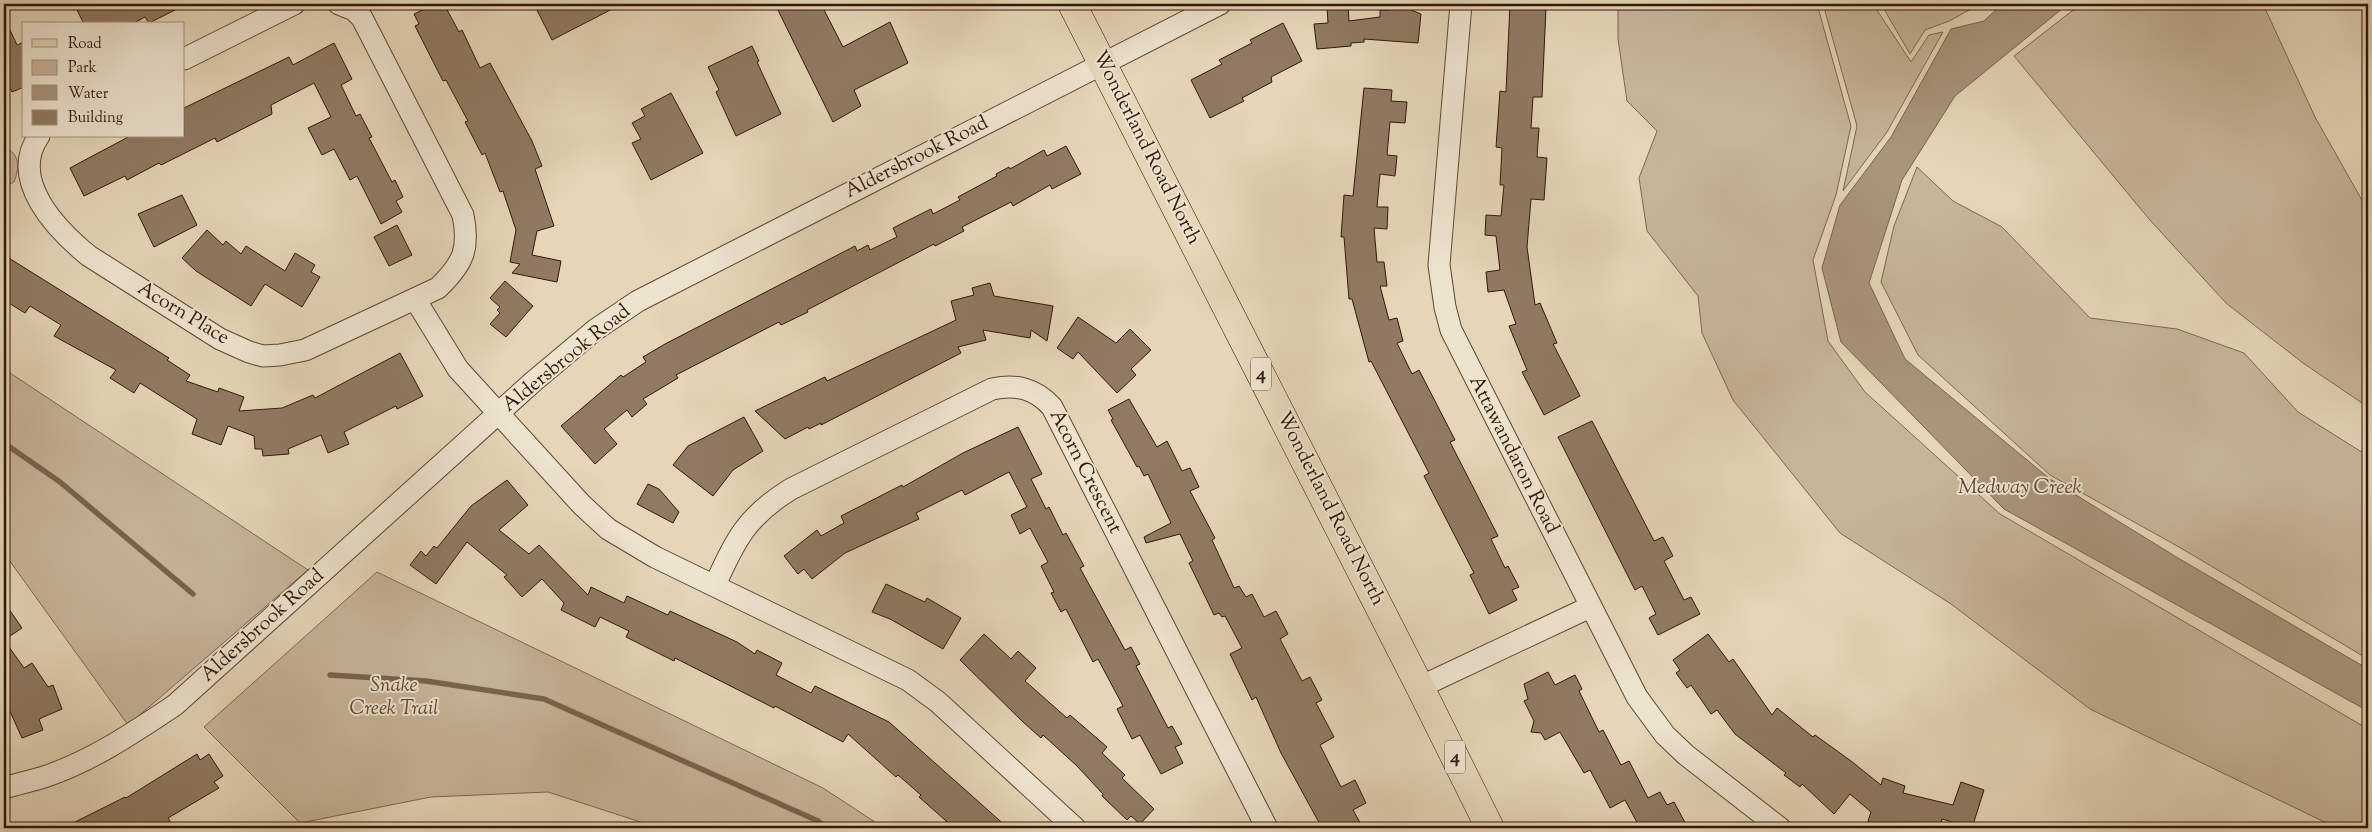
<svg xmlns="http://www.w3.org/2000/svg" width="2372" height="832" font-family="'Sorts Mill Goudy',serif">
<rect width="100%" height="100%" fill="#e4d6b7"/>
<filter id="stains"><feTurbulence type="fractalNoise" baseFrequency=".004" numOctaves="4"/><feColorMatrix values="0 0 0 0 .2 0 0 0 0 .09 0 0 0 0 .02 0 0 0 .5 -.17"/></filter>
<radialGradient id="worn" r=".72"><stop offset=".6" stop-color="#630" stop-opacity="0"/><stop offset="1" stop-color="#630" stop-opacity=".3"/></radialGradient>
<path fill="#c6b599" stroke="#7d6650" d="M1618 4H1817L1851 126 1836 195 1813 260 1828 341 1865 392 2000 514 2368 729V828H2337L2090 709 1951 604 1840 533 1733 400 1702 333 1698 296 1647 231 1639 178 1657 131 1627 101 1618 39Z
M1823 4H1873L1911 62 1929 35 1943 32 1887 132 1843 191 1857 126Z
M1881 4H1980L1949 21 1925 30 1910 54Z
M2081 4H2263L2315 117 2368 211V407L2303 363 2226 303 2149 219 2014 56Z
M4 146C20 155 20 166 14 182L4 187Z
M1917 167 1953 201 2002 227 2090 318 2177 329 2244 353 2298 412 2368 456V659L2179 547 2050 475 1918 355 1881 282 1894 226Z
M4 369 308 570 128 725 4 553Z
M377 572 823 788 884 828H659L548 792 431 797 300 823 204 727Z"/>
<path fill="#a8957b" stroke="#7a624d" d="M2002 4H2068L1955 96 1902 180 1869 283 1905 359 2050 479 2178 558 2368 669V711L2004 509 1841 342 1822 268 1840 205 1891 137 1951 29 1984 21Z"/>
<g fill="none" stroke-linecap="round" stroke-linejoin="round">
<path stroke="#7a624d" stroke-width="5.5" d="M4 443 60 482 193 594
M330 675 426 681 544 699 818 821 826 828"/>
</g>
<path fill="#907a63" stroke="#341607" d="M74 4H187L149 23 145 17 132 24H84Z
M435 4H444L459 32 462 30 480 68 490 63 532 141 542 166 535 169 554 226 537 231 532 255 561 261 557 282 512 273 520 264 510 262 516 230 503 191 500 192 485 153 482 155 465 122 468 121 446 80 443 81 415 26 419 24 414 14Z
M534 4H622L552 40Z
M775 4H821L843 47 890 22 908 63 854 90 861 106 833 122Z
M1391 4H1412L1411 10 1421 14 1418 43 1364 39V42L1351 43V46L1317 49 1314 24 1328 23 1327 7 1348 5 1349 21 1380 17V10H1390Z
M1510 4 1546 7 1542 97H1533L1531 128H1539L1537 157 1547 158 1544 200 1531 199 1527 247 1535 305 1540 303 1557 343 1553 344 1580 396 1544 415 1522 372 1527 370 1509 326 1516 324 1504 290 1488 292 1486 272 1500 270 1496 236 1485 235 1486 215 1501 216 1504 185H1500L1502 148 1496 147 1500 91 1506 92Z
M4 17 17 45 24 42V87L12 92 4 76Z
M1283 23 1302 61 1271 77 1272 82 1242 98 1244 101 1210 118 1191 80 1222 64 1219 60 1252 43 1250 40Z
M334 43 352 79 341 85 356 116 360 114 372 137 369 138 392 182 395 180 403 197 396 201 402 212 381 224 357 176 350 180 334 149 322 155 308 128 331 117 314 83 271 105 272 114 217 142 215 138 161 165 159 163 127 180 125 176 84 196 70 168 130 136H184V108L289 57 293 65Z
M752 46 759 61 757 62 781 114 736 136 716 92 719 90 708 67Z
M1364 88 1392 90 1391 101 1407 102 1405 123 1390 122 1387 155 1397 156 1395 176 1380 174 1377 207H1388L1387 229 1374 228 1377 262H1384L1387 286H1380L1389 320 1397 318 1403 341 1397 343 1412 374 1419 370 1455 440 1450 442 1498 536 1491 539 1505 568 1508 566 1519 587 1512 590 1517 600 1489 614 1470 575 1474 573 1424 476 1429 473 1371 361 1369 362 1352 299H1349L1344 237H1341L1344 195 1353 196Z
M671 93 703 153 651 180 632 143 641 139 632 123 645 116 641 109Z
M1066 146 1081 174 1052 189 1050 185 1013 206 1011 202 962 227 964 231 935 246 934 244 807 310 808 312 781 325 779 322 676 375 678 378 643 399 647 404 632 417 627 410 604 429 617 444 595 464 561 426 621 375 623 377 646 362 643 357 665 344 855 246 857 251 868 245 870 250 897 237 893 228 931 209 933 214 960 200 958 197 997 176 996 174 1009 167 1010 169 1044 150 1047 156Z
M182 195 197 225 154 247 138 214Z
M397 225 412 255 389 266 374 237Z
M207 230 223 245 226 241 241 254 246 246 285 271 295 253 315 265 311 272 320 277 302 307 265 284 251 306 196 271 182 258Z
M4 255 169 358 167 360 190 375 186 381 218 392 219 388 244 397 239 411 282 408 313 395 315 398 400 353 423 396 397 409 396 406 344 432 349 444 328 453 321 435 288 449 289 454 263 456 262 449H255L254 436 228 426 221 445 192 434 197 419 140 383 134 393 110 378 116 370 54 336 61 325 30 306 25 313 4 300Z
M505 281 533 306 506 337 490 324 500 313 497 310 500 307 490 298Z
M990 283 994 296 1053 306 1047 341 1031 330 1030 338 983 330 986 340 958 347 961 353 821 425V423L809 429 808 427 785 439 755 411 825 377 827 381 956 320 951 301 974 295 972 288Z
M1078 317 1116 343 1130 329 1151 350 1131 369 1136 375 1117 393 1078 352 1073 359 1057 348Z
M1129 399 1157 447 1167 441 1182 471 1190 468 1199 487 1190 491 1215 538 1212 540 1234 588 1239 586 1246 597 1252 594 1264 617 1276 611 1288 634 1280 639 1302 681 1310 677 1322 700 1316 703 1334 737 1320 745 1341 787 1355 780 1366 803 1353 810 1363 828H1322L1281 753 1256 697 1252 700 1230 654 1242 648 1225 616 1222 617 1219 613 1214 615 1189 563 1193 561 1180 534 1146 543 1144 537 1171 523 1148 474 1144 476 1139 466 1137 467 1111 420 1113 419 1108 410Z
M744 417 763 451 733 470 713 496 673 465 688 446Z
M1592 421 1654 541 1663 537 1673 556 1664 561 1684 600 1691 597 1700 614 1658 635 1649 618 1656 614 1642 586 1635 590 1558 437Z
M1018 427 1042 474 1031 479 1046 509 1049 507 1063 535 1066 533 1084 566 1080 568 1125 650 1131 647 1140 664 1136 666 1168 728 1172 726 1182 744 1175 747 1183 763 1161 774 1140 735 1132 739 1117 709 1123 706 1098 659 1093 662 1066 609 1061 612 1051 593 1054 592 1041 566 1048 562 1030 528 1020 534 1011 515 1027 507 1009 472 965 495 962 490 916 513 919 519 845 553 812 579 804 569 798 574 784 556 817 530 821 536 844 523 841 516 902 485 903 487 963 453Z
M507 480 528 505 499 530 529 554 539 545 588 595 591 587 624 603 627 596 668 615 670 611 737 642 755 654 757 650 782 663 776 675 811 693 815 686 889 722 1008 828H954L919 797 921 795 898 775 896 777 848 734 843 742 775 706 774 708 675 658 674 661 626 637 629 631 600 617 595 627 561 610 564 603 542 579 522 597 504 577 507 575 467 542 436 584 410 565 421 551 426 556 434 546 437 548 471 506Z
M648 484 659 489 679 512 673 523 637 504Z
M886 584 925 602 927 598 961 618 943 649 890 619 872 612Z
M4 602 22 628 4 640 24 668 32 663 48 687 53 685 62 709 39 719 43 730 22 738 4 698Z
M984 634 1011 659 1018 651 1036 668 1025 681 1067 718 1070 715 1107 747 1102 753 1125 775 1122 778 1154 809 1140 824 1131 816 1127 820 1102 796 1103 794 1077 766 1043 735 1041 738 1023 722 960 660Z
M1708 634 1729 662 1733 659 1772 715 1777 708 1813 737 1815 735 1851 761 1881 785 1883 778 1905 786 1903 793 1953 805 1961 782 1984 790 1972 828 1942 819 1940 828H1876L1877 825 1868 821 1871 812 1850 794 1834 814 1802 784 1800 787 1784 775 1786 773 1735 734 1717 710 1711 714 1691 685 1687 688 1676 673 1680 670 1673 660Z
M1548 672 1555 685 1575 675 1582 689 1579 691 1599 732 1603 730 1621 765 1629 761 1648 798 1660 792 1667 805 1674 802 1688 828H1640L1625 800 1610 808 1590 770 1584 773 1560 732 1545 740 1541 733 1531 732 1534 721 1524 701 1528 699 1524 684Z
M197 754 200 760 209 754 223 776 214 782 219 788 168 818 174 828H63L125 797 126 798Z"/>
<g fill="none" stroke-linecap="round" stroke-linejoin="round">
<defs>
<path id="minor" d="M1461 4 1439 265 1445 307 1451 330 1637 697 1665 735 1686 755 1780 828
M184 59 294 4
M39 136C8 180 57 230 89 256L220 339 249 352 263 356 280 355 305 350 438 288C463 264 470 249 463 215L362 18 354 10 339 4
M415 299 458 369 582 505 608 529 655 557 908 680 938 702 1075 828
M715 585C735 540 747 516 791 489L992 389C1016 384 1035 388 1052 407L1267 828
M1420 687 1590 607
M4 788C17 784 31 781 44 777 92 761 133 733 175 705L534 381 595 330 638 301 1220 4"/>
<path id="major" d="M1072 4 1420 687 1490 828"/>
</defs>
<use href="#minor" stroke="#604633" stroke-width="23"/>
<use href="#major" stroke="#341607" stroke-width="29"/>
<use href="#minor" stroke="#ede4d0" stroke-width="21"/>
<use href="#major" stroke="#e4d6b7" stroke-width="28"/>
</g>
<g text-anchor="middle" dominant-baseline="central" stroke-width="4" stroke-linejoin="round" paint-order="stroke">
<g fill="#ede4d0" stroke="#6c5443" stroke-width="1">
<rect x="1251" y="357.5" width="20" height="33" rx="4"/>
<rect x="1445" y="740.5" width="20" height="33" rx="4"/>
</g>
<g font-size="19" font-weight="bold" fill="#341607">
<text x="1261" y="374">4</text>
<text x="1455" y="757">4</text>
</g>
<g font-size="20" fill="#341607" stroke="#ede4d0">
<text transform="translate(1146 148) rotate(63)">Wonderland Road North</text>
<text transform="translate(917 158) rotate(-27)">Aldersbrook Road</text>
<text transform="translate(183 314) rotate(31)">Acorn Place</text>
<text transform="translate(567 359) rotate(-39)">Aldersbrook Road</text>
<text transform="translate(1513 455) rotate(63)">Attawandaron Road</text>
<text transform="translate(1085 472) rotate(63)">Acorn Crescent</text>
<text transform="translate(1330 509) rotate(63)">Wonderland Road North</text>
<text transform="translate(263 626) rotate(-42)">Aldersbrook Road</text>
</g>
<g font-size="20" font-style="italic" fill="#604633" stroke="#ede4d0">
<text x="394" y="686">Snake<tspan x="394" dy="23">Creek Trail</tspan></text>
</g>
<g font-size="21" font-style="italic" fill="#624935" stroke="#ede4d0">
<text x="2020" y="488">Medway Creek</text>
</g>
</g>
<rect width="2372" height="832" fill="none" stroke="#e4d6b7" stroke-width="20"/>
<rect x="5" y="5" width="2362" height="822" fill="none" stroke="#341607" stroke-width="2.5"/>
<rect x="10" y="10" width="2352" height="812" fill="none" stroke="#341607"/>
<rect x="22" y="22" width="162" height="115" fill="#ede4d0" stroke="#a39280"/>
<rect x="32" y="39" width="25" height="8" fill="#e4d6b7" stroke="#a39280"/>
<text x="68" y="48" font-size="15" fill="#341607">Road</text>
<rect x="32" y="60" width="25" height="15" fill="#c6b599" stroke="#a39280"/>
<text x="68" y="72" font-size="15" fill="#341607">Park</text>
<rect x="32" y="85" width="25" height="15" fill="#a8957b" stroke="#a39280"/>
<text x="68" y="98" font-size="15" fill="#341607">Water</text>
<rect x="32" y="110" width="25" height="15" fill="#907a63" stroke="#a39280"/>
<text x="68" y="122" font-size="15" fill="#341607">Building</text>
<rect width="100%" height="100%" filter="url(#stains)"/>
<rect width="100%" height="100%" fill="url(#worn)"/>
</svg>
